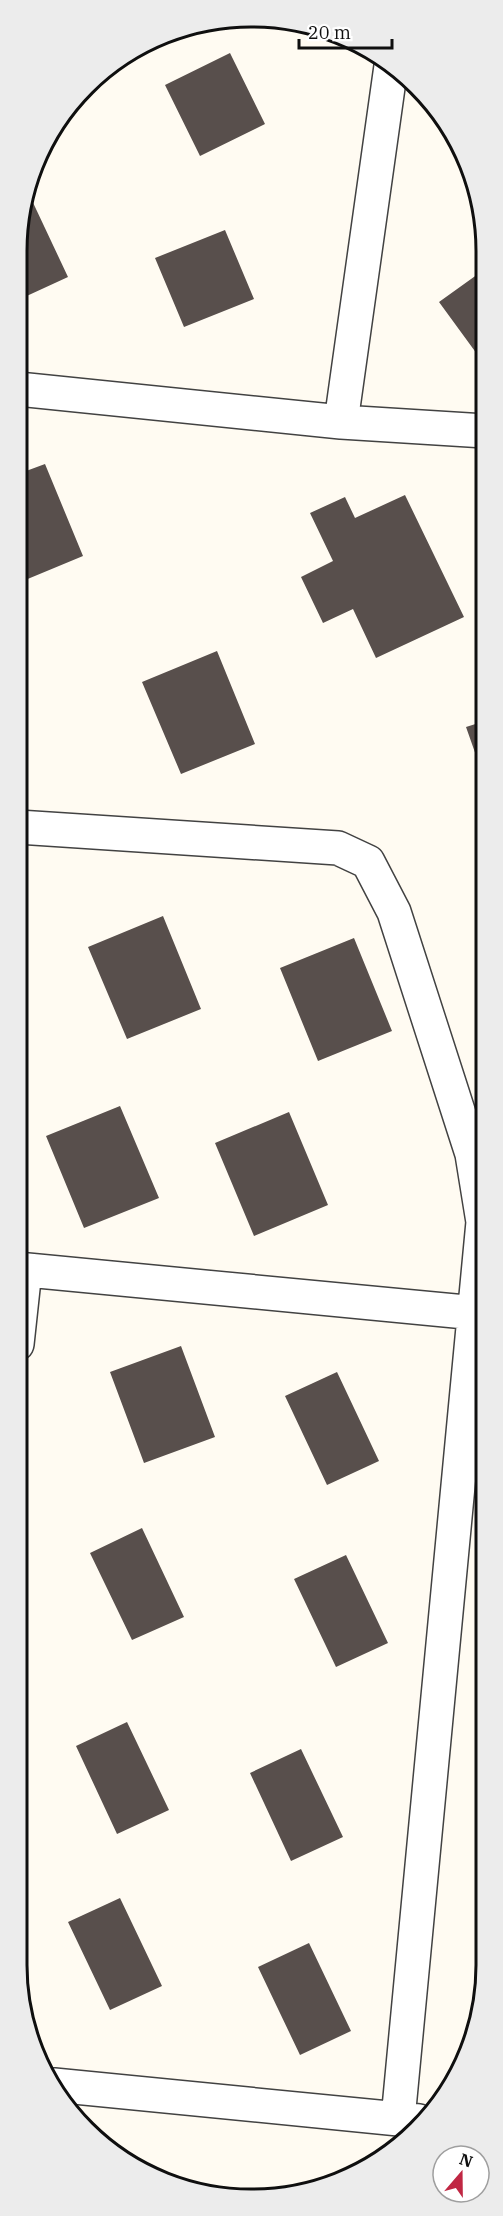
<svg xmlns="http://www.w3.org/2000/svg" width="503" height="2216" font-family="'IBM Plex Serif',serif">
<rect width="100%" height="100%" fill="#fffbf2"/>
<path fill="#584f4c" d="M230 53 265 124 200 156 165 85Z
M28 192 68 277 18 300 19 220Z
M225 230 254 299 184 327 155 258Z
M485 269V365L439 302Z
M45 464 83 556 18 583V474Z
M405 495 464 617 376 658 353 609 323 623 301 577 333 561 310 513 345 497 355 518Z
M217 651 255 744 181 774 142 682Z
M485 721V778H484L466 727Z
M163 916 201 1009 127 1039 88 947Z
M354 938 392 1031 318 1061 280 968Z
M120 1106 159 1198 84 1228 46 1136Z
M289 1112 328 1205 254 1236 215 1143Z
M181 1346 215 1437 144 1463 110 1372Z
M337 1372 379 1461 327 1485 285 1396Z
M142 1528 184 1617 132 1640 90 1553Z
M346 1555 388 1643 336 1667 294 1579Z
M127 1722 169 1810 117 1834 76 1746Z
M301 1749 343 1837 291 1861 250 1773Z
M120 1898 162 1986 110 2010 68 1922Z
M309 1943 351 2031 300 2055 258 1967Z"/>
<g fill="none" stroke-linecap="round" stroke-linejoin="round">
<defs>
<path id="minor" d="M18 389 341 422 485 431
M341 422 391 66
M18 827 338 848 368 862 394 912 472 1154 483 1222 398 2119
M17 1269 476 1313
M17 1344 25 1270
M54 2085 419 2121"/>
</defs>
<use href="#minor" stroke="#424242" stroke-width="36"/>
<use href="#minor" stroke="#fff" stroke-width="33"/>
</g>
<path d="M0 0H503V2216H0ZM251 27H252A224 224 0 0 1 476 251V1965A224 224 0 0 1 252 2189H251A224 224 0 0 1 27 1965V251A224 224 0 0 1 251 27Z" fill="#ececec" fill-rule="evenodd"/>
<path fill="none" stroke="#0f0f0f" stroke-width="3" d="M251 27H252A224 224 0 0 1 476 251V1965A224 224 0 0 1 252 2189H251A224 224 0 0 1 27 1965V251A224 224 0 0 1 251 27Z"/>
<g transform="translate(461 2174) rotate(20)"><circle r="28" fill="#ffffff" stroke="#9f9f9f" stroke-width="1.5"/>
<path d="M0-4.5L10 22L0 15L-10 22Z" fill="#c02743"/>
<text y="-9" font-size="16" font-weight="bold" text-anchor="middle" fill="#0f0f0f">N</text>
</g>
<path d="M299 39v9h93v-9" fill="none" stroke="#0f0f0f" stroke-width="3"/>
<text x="308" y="39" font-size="18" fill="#0f0f0f" stroke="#ffffff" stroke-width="4.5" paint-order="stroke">20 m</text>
</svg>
